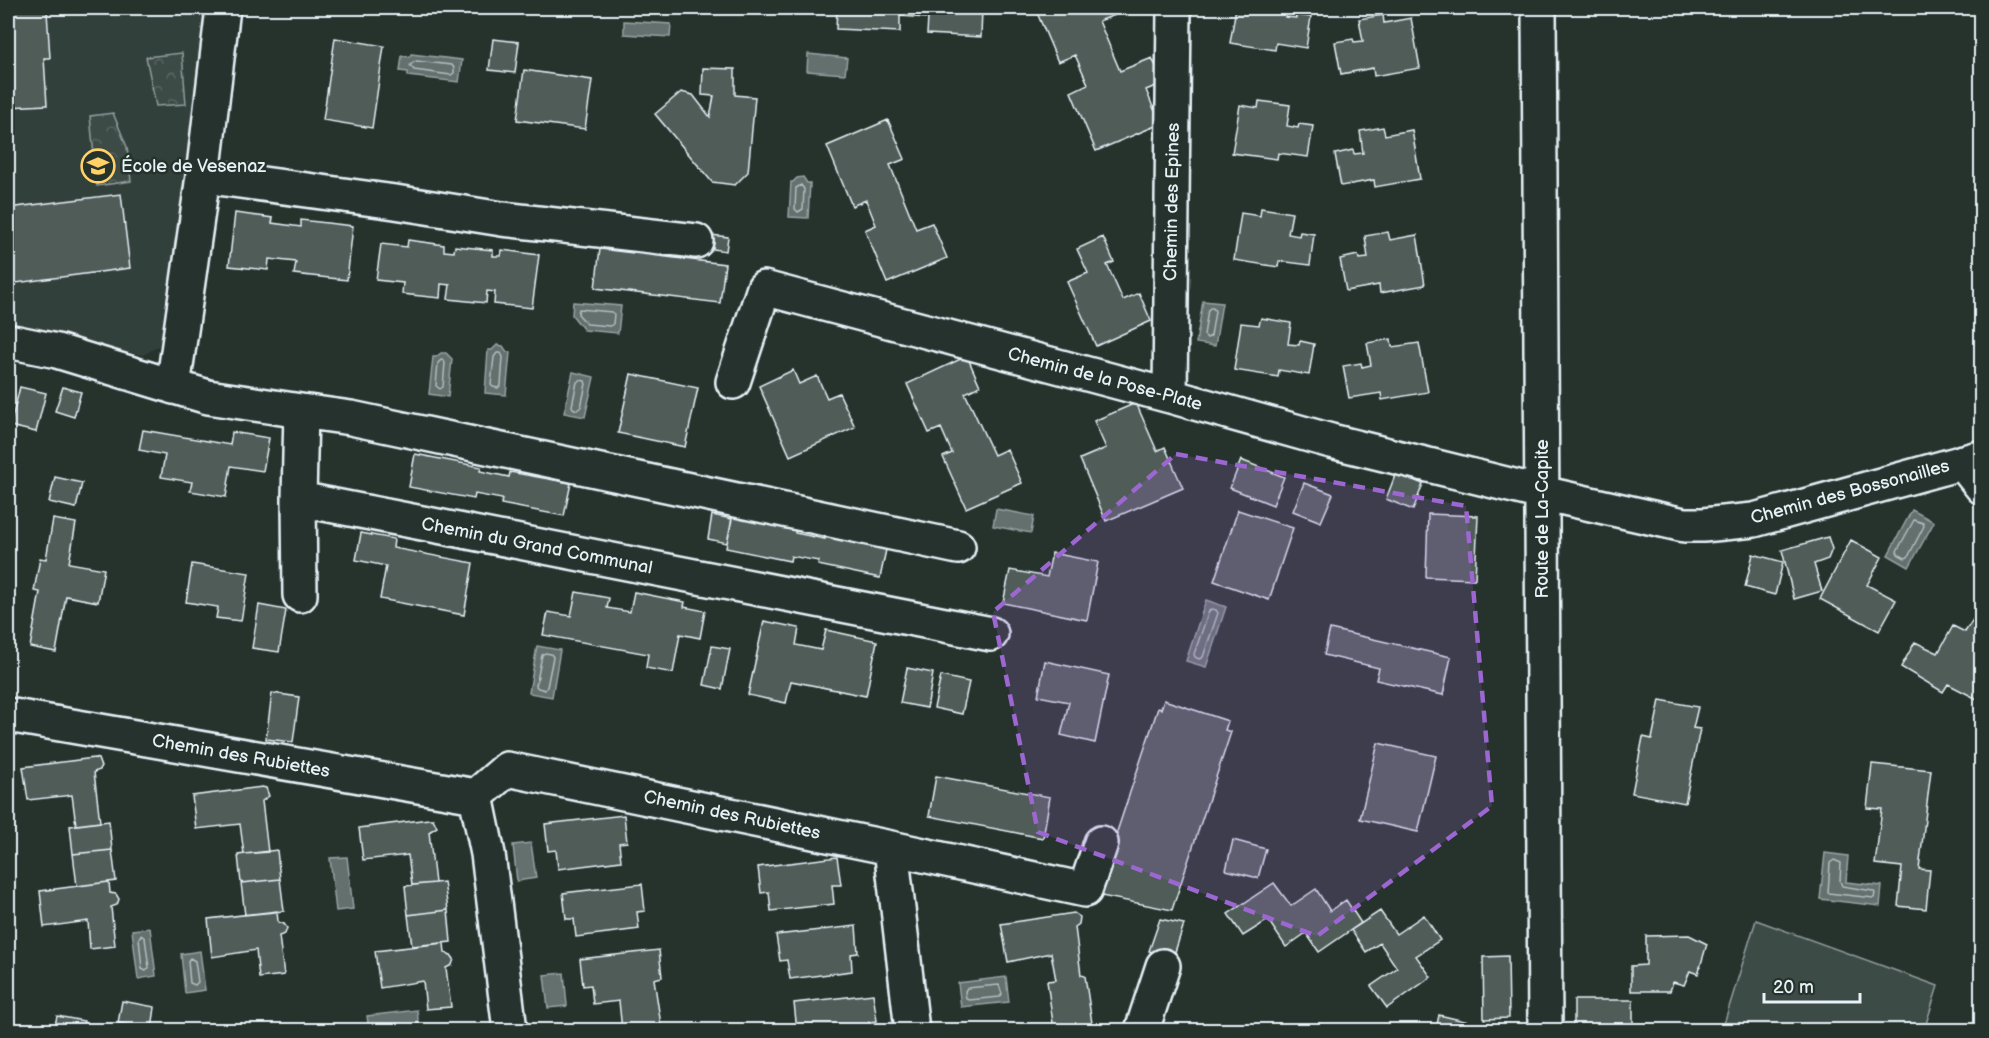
<svg xmlns="http://www.w3.org/2000/svg" width="1989" height="1038" font-family="'Balsamiq Sans',sans-serif">
<defs>
<pattern id="park-crowns" width="20" height="18" patternUnits="userSpaceOnUse" patternTransform="scale(1.5)"><rect width="20" height="18" fill="#3e4b47"/><path d="M2 6a3 3 0 1 1 6 0M12 15a3 3 0 1 1 6 0" fill="none" stroke="#5a6562"/></pattern>
</defs>
<rect width="100%" height="100%" fill="#26332d"/>
<filter id="ink" filterUnits="userSpaceOnUse"><feTurbulence type="fractalNoise" baseFrequency=".0167" numOctaves="2"/><feDisplacementMap in="SourceGraphic" scale="12" xChannelSelector="R" yChannelSelector="G"/><feConvolveMatrix kernelMatrix="1 2 1 2 8 2 1 2 1" color-interpolation-filters="sRGB"/></filter>
<g filter="url(#ink)">
<path fill="#333f3a" d="M8 8H207L170 325 162 344 143 355 8 328Z"/>
<path fill="#3e4b47" stroke="#939ea0" stroke-width="1.5" d="M1756 920 1938 986 1924 1030H1722Z"/>
<path fill="url(#park-crowns)" stroke="#939ea0" stroke-width="1.5" d="M182 53 186 104 156 106 146 57Z
M113 113 127 147 131 181 97 186 90 116Z"/>
<path fill="#636f6d" stroke="#98a3a5" stroke-width="1.5" d="M624 21 671 24 670 37 624 34Z
M411 54 462 60 459 82 408 76V72L400 71 402 56 410 57Z
M808 54 847 58 845 74 807 71Z
M803 177 807 183H810L808 218 789 217 791 182H793L797 178Z
M1203 301 1222 303 1215 346 1196 343Z
M573 302 621 306 618 333 584 330 572 315Z
M497 345 503 346 507 352H510L506 395 485 393 488 350H492Z
M441 353H446L452 359 448 397 429 394 433 357H436Z
M573 372 594 377 585 417 564 413Z
M996 509 1034 516 1031 533 993 526Z
M1912 510 1934 522 1909 567 1888 555Z
M1206 600 1226 607 1206 667 1186 661Z
M537 646 560 650 552 697 529 693Z
M531 843 536 878 517 881 513 845Z
M1825 853 1848 856 1846 882 1882 886 1880 906 1820 899Z
M347 857 353 909 336 911 330 858Z
M150 928 156 976 138 979 132 930Z
M200 951 205 990 185 993 181 954Z
M564 973 567 1006 548 1008 544 975Z
M1006 977 1009 1002 961 1007 958 983Z
M417 1010 419 1028 402 1030H369L367 1016Z"/>
<g fill="none" stroke-linecap="round" stroke-linejoin="round">
<path stroke="#b3bdc0" stroke-width="1.5" d="M416 61 452 65 454 68V73L451 75 414 70 410 65Z
M801 185 804 189 803 209 798 212 795 209 796 188Z
M1210 308H1213L1215 311 1211 336 1207 338 1204 335 1208 310Z
M579 309 612 312 614 314 613 324 610 326 587 324 578 314Z
M497 353H501L503 357 501 385 498 388 493 387 491 385 494 357Z
M441 360 444 361 445 363 443 387 440 389 436 386 438 363Z
M580 380 585 381 586 384 581 407 577 410 573 408 572 406 577 382Z
M1914 520 1923 523 1924 526 1908 557 1905 558 1898 554 1897 551Z
M1212 609 1216 610 1218 613 1203 657 1199 659 1195 657 1194 654 1209 611Z
M545 653 551 654 553 657 547 687 545 690 538 688 536 686 542 655Z
M1834 860 1841 863 1840 881 1842 886 1873 891 1875 893 1874 898 1828 893 1830 863Z
M141 935 145 938 149 968 146 971 142 969 139 938Z
M190 958 195 961 198 982 195 985 190 983 188 961Z
M999 985 1002 994 1000 997 969 1000 966 999 965 991 967 988Z"/>
</g>
<path fill="#505c59" stroke="#e8f1f8" stroke-width="1.5" d="M8 8H55V11L47 12 50 58H44L47 105 8 107Z
M709 8H765V12L709 9Z
M837 8H982L981 37 927 34 928 18 900 16V32L836 29Z
M1035 8H1112L1115 15 1099 21 1120 71 1152 58 1163 83 1146 90 1160 124 1096 151 1071 92 1088 84 1075 55 1058 62Z
M1236 8H1286L1285 17 1296 18V15L1311 17 1306 48 1276 43 1275 50 1230 43Z
M1383 15 1384 23 1411 18 1420 68 1374 76 1373 68 1341 74 1335 42 1353 39 1354 42 1363 41 1359 19Z
M335 38 384 46 372 128 323 120Z
M493 39 519 42 515 73 489 70Z
M703 68 735 69V95L755 97 748 172 735 185 712 182 655 114 681 92 693 95 710 117 714 96 702 95Z
M524 70 592 80 585 129 517 120Z
M1259 101 1290 105 1287 126 1298 128 1299 124 1313 126 1308 157 1278 153 1277 159 1232 153 1240 105 1258 108Z
M888 120 905 159 890 165 916 229 932 223 947 258 887 283 865 230 876 225 866 200 852 206 827 146Z
M1383 127 1385 135 1412 130 1420 179 1375 187 1374 180 1341 186 1335 154 1353 150 1354 154 1363 153 1360 131Z
M121 194 130 268 8 284V208Z
M1261 208 1292 213 1288 234 1299 236 1300 232 1314 234 1310 265 1279 261 1278 267 1234 260 1241 213 1260 216Z
M235 213 273 218 272 223 301 227V220L353 226 347 280 294 274 296 262 269 259 268 270 229 266Z
M1388 232 1390 240 1417 235 1425 285 1380 293 1379 285 1346 291 1340 259 1358 255 1359 259 1368 258 1365 236Z
M702 234 728 237 726 251 700 247Z
M1103 237 1114 262 1107 265 1123 300 1139 293 1151 321 1096 346 1067 282 1088 273 1077 249Z
M408 240 444 245V251L454 252 455 246 493 250V256H501L502 250 539 255 532 308 494 304 495 292 487 291 486 303 448 299 450 285 441 284 440 298 402 294 403 283 376 280 381 244 407 247Z
M600 249 725 264 720 303 595 288Z
M1261 318 1291 323 1288 344 1299 345 1300 341 1314 344 1309 375 1279 370 1278 377 1234 370 1241 323 1259 325Z
M1391 339 1392 347 1419 343 1428 392 1382 400 1381 393 1349 398 1343 366 1361 363 1362 367 1371 365 1367 343Z
M967 356 980 386 965 393 994 455 1007 449 1022 483 966 508 943 457 952 453 941 428 929 433 907 384Z
M793 370 799 384 817 376 827 398 839 393 855 427 790 456 759 386Z
M631 374 698 388 685 447 618 433Z
M20 387 46 393 36 432 10 426Z
M63 387 81 392 74 417 55 411Z
M1136 403 1157 451 1165 447 1183 488 1106 521 1080 459 1106 448 1094 421Z
M143 430 230 445 232 432 269 438 263 471 231 466 226 497 190 491 192 482 161 477 165 455 139 450Z
M415 454 481 467 480 471 509 477 510 472 571 483 564 516 501 504 502 499 475 494 474 499 409 487Z
M1241 460 1284 477 1273 505 1230 488Z
M1396 473 1423 484 1413 510 1386 499Z
M55 477 82 483 76 508 49 502Z
M1304 483 1333 494 1321 522 1293 511Z
M1238 510 1293 528 1269 600 1214 581Z
M733 513 796 526 795 533 825 539 826 533 887 545 880 578 818 565 819 561 791 556 790 561 726 548Z
M1428 514 1478 516 1475 579 1426 577Z
M712 515 732 519 727 543 708 539Z
M53 519 76 523 69 563 104 569 98 602 66 596 56 652 30 647 40 592 34 591 40 558 46 559Z
M361 533 394 539 393 548 473 563 464 615 380 599 386 566 356 560Z
M1828 537 1832 549 1828 559 1814 564 1822 591 1794 599 1782 550Z
M1851 540 1882 557 1867 585 1896 600 1879 631 1820 599Z
M1052 553 1098 562 1087 620 1003 603 1010 570 1047 577Z
M1753 554 1783 562 1775 595 1745 587Z
M192 564 249 573 241 621 216 618 218 607 186 602Z
M576 592 609 598 607 608 630 612 634 592 685 602 684 607 705 611 700 638 680 634 673 673 646 668 648 654 543 635 548 612 571 616Z
M259 605 286 610 279 652 252 648Z
M1982 614V691L1977 699 1948 684 1943 692 1901 667 1915 642 1938 653 1953 626 1965 632 1976 615Z
M764 621 799 628 796 645 821 650 826 630 877 641 866 696 791 681 786 703 748 695Z
M1330 629 1451 657 1443 695 1376 680 1379 668 1324 655Z
M712 646 730 649 722 689 704 685Z
M1045 661 1109 675 1095 743 1061 735 1069 702 1038 696Z
M907 668 933 673 927 708 900 703Z
M941 676 969 682 962 714 934 708Z
M272 693 299 697 293 742 266 739Z
M1164 700 1228 721 1225 730 1231 732 1172 910 1096 895 1158 708 1161 709Z
M1660 700 1698 707 1693 728 1700 729 1685 803 1632 793 1643 737 1652 739Z
M1378 743 1436 756 1418 832 1360 819Z
M94 758 98 759 101 767 100 770 94 772 100 822 76 825 72 795 28 800 23 767Z
M1872 764 1931 770 1919 869 1930 870 1926 909 1898 906 1902 867 1875 864 1882 809 1867 808Z
M936 776 1050 797 1043 838 929 816Z
M262 787 266 788 269 796 262 801 268 852 244 854 240 824 196 829 192 796Z
M624 815 627 842 619 843 621 861 558 869 556 850 548 851 545 824Z
M429 819H433L437 827 429 832 435 883 412 885 408 855 363 860 359 828Z
M109 821 112 850 73 854 70 826Z
M1233 840 1266 849 1258 878 1226 870Z
M112 850 116 881 77 886 73 854Z
M277 850 280 879 241 883 238 855Z
M837 857 841 885H832L834 904 771 911 769 892 761 893 758 867Z
M280 879 284 911 245 915 241 883Z
M109 882 110 893 116 894 119 899 117 905 111 907 115 946 90 949 88 921 44 927 40 891Z
M444 882 448 910 408 915 405 886Z
M1274 883 1291 906 1316 889 1330 911 1346 900 1361 923 1319 952 1306 933 1286 947 1268 920 1243 936 1228 914Z
M642 884 645 911 637 912 639 929 576 937 574 919H566L563 893Z
M448 910 451 942 412 946 408 915Z
M277 911 278 922 284 924 287 928 285 934 279 936 284 975 259 978 256 950 212 957 208 919Z
M1380 911 1396 934 1424 915 1440 940 1416 956 1431 977 1387 1008 1371 986 1397 968 1380 943 1366 952 1351 930Z
M1074 913 1080 917 1079 924 1075 927 1081 975 1085 976 1093 1030H1054L1047 981 1056 980 1051 953 1008 962 1001 924Z
M1160 919 1184 924 1173 958 1149 951Z
M856 926 858 953 851 954 852 971 790 979 787 960 780 961 776 935Z
M1689 935 1707 944 1698 974 1690 971 1684 985 1673 982 1670 991H1631V966L1646 965V936Z
M444 943 445 953 451 955 454 959 452 965 446 968 451 1007 426 1009 423 981 380 988 375 951Z
M659 950 662 977 654 979 661 1025 622 1030 619 1001 593 1004 591 985 583 986 580 959Z
M1508 956 1509 1018 1484 1019 1483 957Z
M873 994 877 1021 869 1022 870 1030H797L794 1003Z
M1574 1000H1633V1030H1574Z
M122 1001 155 1007 152 1029 118 1023Z
M1439 1015 1469 1022 1467 1030H1436Z
M57 1016 84 1021 82 1030H54Z"/>
<g fill="none" stroke-linecap="round" stroke-linejoin="round">
<defs>
<path id="minor" d="M223 8 203 176 395 202 502 219 696 241
M1539 8 1545 1030
M8 341 57 351 208 397 301 411 299 499 991 634
M733 382 764 288 1170 396 1331 441 1542 493 1684 525H1703L1754 520 1982 457
M173 387 203 176
M1170 396 1174 8
M301 411 351 418 958 547
M1962 462 1982 487
M299 499 300 595
M8 715 476 796 507 769 891 848 1085 890 1101 843
M476 796 488 854 510 1030
M891 848 912 1030
M1142 1030 1163 966"/>
</defs>
<use href="#minor" stroke="#e8f1f8" stroke-width="38"/>
<use href="#minor" stroke="#26332d" stroke-width="33"/>
</g>
</g>
<path fill="#9c67d0" fill-opacity="0.2" stroke="#9c67d0" stroke-width="4.5" stroke-dasharray="12 8" stroke-linejoin="round" d="M1176 454 1466 506 1492 806 1317 936 1038 832 993 612Z"/>
<defs>
<symbol id="school-ring" viewBox="-11 -11 22 22"><circle r="9.5" fill="#26332d" stroke="#ffd166" stroke-width="1.5"/><path d="M0-5L7-2L0 1L-7-2ZM-4 1L0 2.5L4 1V4Q0 6-4 4Z" fill="#ffd166"/></symbol>
</defs>
<g fill-rule="evenodd">
<use href="#school-ring" x="79" y="147" width="38" height="38"/>
</g>
<g text-anchor="middle" dominant-baseline="central" stroke-width="5" stroke-linejoin="round" paint-order="stroke">
<g font-size="18" fill="#e8f1f8" stroke="#26332d" text-anchor="start">
<text x="121" y="166">École de Vesenaz</text>
</g>
<g font-size="18" fill="#e8f1f8" stroke="#26332d">
<text transform="translate(1172 202) rotate(-89)">Chemin des Epines</text>
<text transform="translate(1105 379) rotate(15)">Chemin de la Pose-Plate</text>
<text transform="translate(1850 492) rotate(-15)">Chemin des Bossonailles</text>
<text transform="translate(1542 519) rotate(-90)">Route de La-Capite</text>
<text transform="translate(537 546) rotate(11)">Chemin du Grand Communal</text>
<text transform="translate(241 756) rotate(10)">Chemin des Rubiettes</text>
<text transform="translate(732 815) rotate(12)">Chemin des Rubiettes</text>
</g>
</g>
<rect width="1989" height="1038" fill="none" stroke="#26332d" stroke-width="30"/>
<rect x="15" y="15" width="1959" height="1008" fill="none" stroke="#e8f1f8" stroke-width="2" filter="url(#ink)"/>
<path d="M1764 993v9h96v-9" fill="none" stroke="#e8f1f8" stroke-width="3"/>
<text x="1773" y="993" font-size="18" fill="#e8f1f8" stroke="#26332d" stroke-width="4.5" paint-order="stroke">20 m</text>
</svg>
